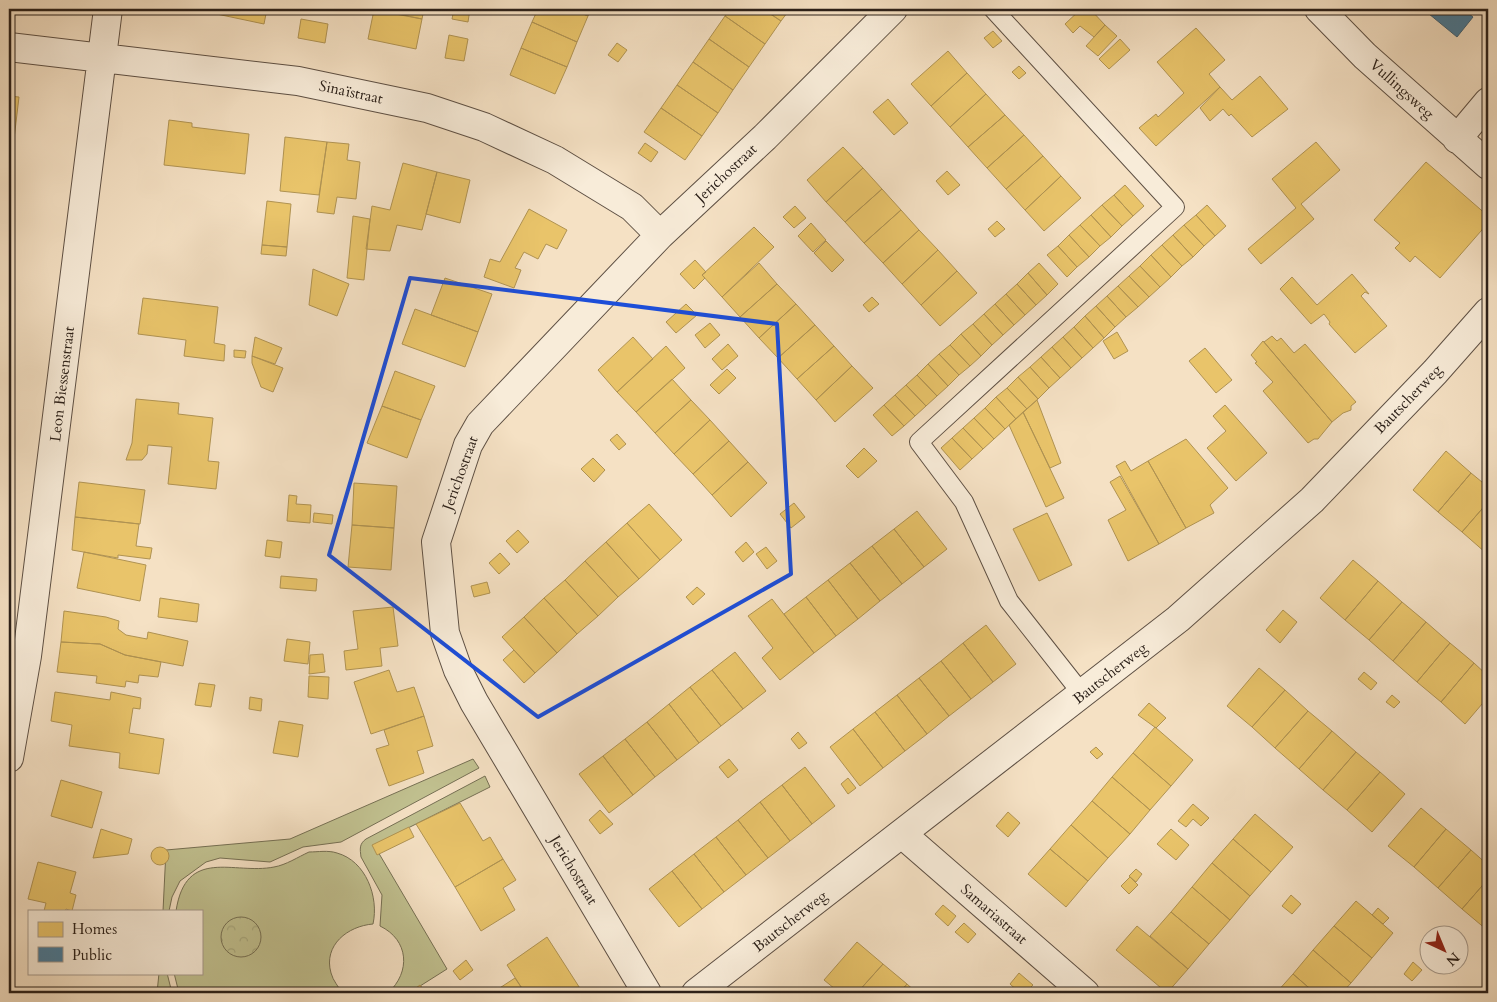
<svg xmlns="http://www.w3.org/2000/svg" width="1497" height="1002" font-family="Cardo,serif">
<defs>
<pattern id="park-crowns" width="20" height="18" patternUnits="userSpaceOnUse" patternTransform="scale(1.25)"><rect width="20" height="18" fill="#c1c190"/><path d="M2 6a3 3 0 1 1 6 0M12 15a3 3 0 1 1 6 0" fill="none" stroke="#a6a67c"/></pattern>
</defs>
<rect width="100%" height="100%" fill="#f5e1c4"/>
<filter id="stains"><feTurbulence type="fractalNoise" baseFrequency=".004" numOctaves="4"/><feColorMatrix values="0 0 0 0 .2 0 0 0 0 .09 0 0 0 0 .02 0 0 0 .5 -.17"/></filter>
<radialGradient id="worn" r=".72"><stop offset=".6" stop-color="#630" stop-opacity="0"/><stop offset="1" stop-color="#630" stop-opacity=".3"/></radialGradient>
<path fill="#c1c190" stroke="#767054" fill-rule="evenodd" d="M473 759 479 768 341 842 303 847 270 862 220 858 206 862 180 881 172 897 169 911H163L166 850 290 839Z
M485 776 490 787 374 845 447 969 409 993H388C411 972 409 940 380 926L382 895 361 857C360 849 359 844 366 839Z
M309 852C318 852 328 850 337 853 366 861 379 897 373 924 348 926 323 945 331 973 333 981 339 987 342 993H179L174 973H201V911H176C186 846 234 875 274 867 286 865 298 857 309 852ZM256 924C265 944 254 957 233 955Z
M159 973H167L172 993H157Z"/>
<path fill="url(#park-crowns)" stroke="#767054" d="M221 937a20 20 0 1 1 40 0a20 20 0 1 1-40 0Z"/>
<path fill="#e9c46a" stroke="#b09352" d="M212 9H267L264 24 212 13Z
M375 9H424L422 19Z
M454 9H470L468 22 452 19Z
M538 9H571L588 16 577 42 532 22Z
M571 9H592L588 16Z
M730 9H763L781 21 765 44 725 16Z
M763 9H790L781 21Z
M1081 9H1090L1105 25 1094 37 1080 26 1073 33 1065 24Z
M374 10 422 19 416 49 368 39Z
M725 16 765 44 749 67 709 39Z
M301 19 328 24 325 43 298 38Z
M532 22 577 42 567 67 521 48Z
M1105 25 1117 36 1098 56 1086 46Z
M1196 28 1225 60 1209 74 1220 87 1156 146 1139 128 1156 114 1158 117 1184 93 1157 62Z
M993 31 1002 41 993 48 984 38Z
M449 35 468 39 464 61 445 58Z
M709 39 749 67 733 90 693 62Z
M1120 39 1130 50 1109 69 1099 59Z
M617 43 627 50 618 62 608 55Z
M521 48 567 67 555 94 510 75Z
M948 51 967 73 931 106 911 84Z
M693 62 733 90 718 113 677 85Z
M1019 66 1026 73 1019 79 1012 72Z
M967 73 986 94 950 127 931 106Z
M1260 76 1288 109 1252 137 1231 114 1229 116 1223 109 1210 121 1200 108 1220 87 1232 100Z
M677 85 718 113 702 136 661 108Z
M986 94 1005 115 968 147 950 127Z
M9 96 19 97 14 139 9 138Z
M888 99 908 123 894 135 873 112Z
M661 108 702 136 685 160 644 132Z
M1005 115 1024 135 987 168 968 147Z
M169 120 192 123V127L249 134 245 174 164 165Z
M1024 135 1043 156 1006 189 987 168Z
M285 137 327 142 319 195 280 191Z
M9 138 14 139 10 175H9Z
M327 142 349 144 347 160 360 162 356 199 337 197 334 214 317 212Z
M1316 142 1340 170 1301 204 1314 219 1261 264 1248 249 1296 208 1272 179Z
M645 143 658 152 651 162 638 153Z
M843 147 863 168 826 202 807 180Z
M1043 156 1061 176 1025 210 1006 189Z
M1426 162 1488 216V223L1440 278 1415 256 1410 262 1395 248 1400 243 1374 220Z
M403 163 437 172 422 230 397 225 390 251 366 249 372 206 390 210Z
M863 168 882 189 845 222 826 202Z
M947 171 960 185 948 195 936 181Z
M437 172 470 180 460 223 426 214Z
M1061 176 1081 198 1044 231 1025 210Z
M1125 185 1144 206 1133 216 1114 195Z
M882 189 901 210 864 243 845 222Z
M1114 195 1133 216 1122 226 1102 205Z
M267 201 291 204 287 247 262 245Z
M1102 205 1122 226 1111 237 1091 215Z
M1207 205 1226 226 1215 236 1196 215Z
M795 206 806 218 794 228 783 217Z
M529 209 567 230 557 249 546 244 538 259 524 252 515 268 521 270 514 288 484 277 490 259 500 262Z
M901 210 919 230 883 263 864 243Z
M1091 215 1111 237 1100 246 1080 225Z
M1196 215 1215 236 1204 246 1184 225Z
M353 216 370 219 364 280 347 278Z
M997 221 1005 229 995 237 988 229Z
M811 223 826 240 813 252 798 236Z
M1080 225 1100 246 1089 257 1069 235Z
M1184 225 1204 246 1193 257 1173 235Z
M754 227 774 247 722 297 702 275Z
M919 230 938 250 902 284 883 263Z
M1069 235 1089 257 1077 267 1058 246Z
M1173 235 1193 257 1182 266 1162 245Z
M826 241 844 260 832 272 814 253Z
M262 245 287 247 286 256 261 254Z
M1162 245 1182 266 1171 277 1151 255Z
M1058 246 1077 267 1067 277 1047 255Z
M938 250 957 271 921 305 902 284Z
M1151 255 1171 277 1160 287 1140 266Z
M695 260 706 272 702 275 705 278 694 289 680 274Z
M759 263 777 284 740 317 722 297Z
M1039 263 1058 284 1047 295 1028 273Z
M1140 266 1160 287 1149 297 1129 276Z
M313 269 349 284 337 316 309 305Z
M957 271 977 293 940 326 921 305Z
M1028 273 1047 295 1036 305 1017 284Z
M1352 274 1369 294 1365 292 1361 296 1387 326 1355 353 1329 324 1330 322 1324 314 1311 324 1280 289 1292 277 1317 305Z
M1129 276 1149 297 1138 307 1118 286Z
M445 278 492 294 478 332 431 315Z
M777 284 796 304 759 338 740 317Z
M1017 284 1036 305 1025 315 1006 294Z
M1118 286 1138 307 1126 317 1107 296Z
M1006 294 1025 315 1014 325 995 304Z
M1107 296 1126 317 1115 327 1096 306Z
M872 297 879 304 869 312 863 305Z
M143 298 218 307 214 343 225 345 224 361 184 356 186 340 138 334Z
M686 304 697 315 676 333 666 322Z
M796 304 815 325 778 358 759 338Z
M995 304 1014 325 1003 335 984 314Z
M1096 306 1115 327 1104 338 1085 316Z
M415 309 478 332 465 367 402 344Z
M984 314 1003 335 992 345 973 324Z
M1085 316 1104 338 1093 348 1074 327Z
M710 323 720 335 705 348 695 335Z
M973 324 992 345 981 356 961 334Z
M815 325 834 346 797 379 778 358Z
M1074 327 1093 348 1082 358 1063 337Z
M1117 332 1128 351 1114 359 1103 341Z
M961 334 981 356 970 366 950 345Z
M1272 336 1277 341 1281 338 1294 353 1305 344 1356 402 1351 406V410L1343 413 1332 422 1264 342Z
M255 337 282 348 275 364 252 356Z
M633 337 653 359 617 392 598 370Z
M1063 337 1082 358 1071 368 1052 347Z
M1263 341 1332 422 1318 439H1314L1308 443 1263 391 1273 382 1255 363 1257 362 1251 355Z
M728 344 738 356 722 370 712 359Z
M950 345 970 366 959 375 939 354Z
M666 346 685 368 636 412 617 392Z
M834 346 852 366 816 400 797 379Z
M1052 347 1071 368 1060 378 1041 357Z
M1205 348 1232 380 1216 393 1189 361Z
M234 350 246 351 245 358 234 357Z
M939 354 959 375 948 386 928 364Z
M252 356 283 368 273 392 261 387 252 363Z
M1041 357 1060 378 1049 388 1030 367Z
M928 364 948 386 937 396 917 375Z
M852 366 873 388 835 422 816 400Z
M1030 367 1049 388 1038 399 1018 377Z
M727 369 736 378 719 394 710 385Z
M395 371 435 386 421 420 382 406Z
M917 375 937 396 926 406 906 385Z
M1018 377 1038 399 1027 409 1007 388Z
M672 379 691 400 655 433 636 412Z
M906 385 926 406 915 416 895 395Z
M1007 388 1027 409 1016 419 996 397Z
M895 395 915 416 904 426 884 405Z
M996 397 1016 419 1005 429 985 408Z
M136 399 179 403 178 414 213 418 208 461 219 462 216 489 168 484 172 447 148 445 147 454 142 460H126L132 443Z
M691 400 710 420 674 454 655 433Z
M1037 400 1061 463 1050 468 1023 412Z
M884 405 904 426 892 436 873 415Z
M1225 405 1267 453 1236 481 1207 448 1226 431 1213 416Z
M382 406 421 420 407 458 367 443Z
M985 408 1005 429 994 439 974 418Z
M1023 412 1064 498 1046 507 1009 425Z
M974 418 994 439 983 449 963 428Z
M710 420 729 441 693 474 674 454Z
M963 428 983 449 972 459 952 438Z
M617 434 626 444 619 450 610 440Z
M952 438 972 459 960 470 941 448Z
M1186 439 1228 488 1210 505 1214 513 1186 528 1148 461Z
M729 441 748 462 712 495 693 474Z
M864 448 877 461 858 478 846 466Z
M1446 451 1471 473 1438 512 1413 490Z
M593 458 605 470 594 482 581 469Z
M1125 461 1131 471 1148 461 1186 528 1159 544 1116 466Z
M748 462 767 483 731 517 712 495Z
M1471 473 1488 487V502L1462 532 1438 512Z
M1120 476 1159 544 1128 561 1108 520 1126 510 1110 482Z
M79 482 145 490 140 524 75 517Z
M354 483 397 486 394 528 352 525Z
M289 495 297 496 296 504 311 505 310 523 287 521Z
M1488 502V550L1486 553 1462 532Z
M794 503 805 517 791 528 780 514Z
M649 504 682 540 660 560 627 523Z
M917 511 947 549 924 567 894 529Z
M314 513 333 515 332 524 313 522Z
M1047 513 1072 565 1039 581 1013 529Z
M75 517 139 524 136 546 152 548 150 559 118 555V558L72 550Z
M627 523 660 560 639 579 606 542Z
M352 525 394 528 391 570 348 567Z
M894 529 924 567 902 584 872 546Z
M518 530 529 542 517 553 506 541Z
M267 540 282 542 280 558 265 556Z
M606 542 639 579 618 597 585 561Z
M746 542 754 552 743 562 735 552Z
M872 546 902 584 880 601 850 563Z
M766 547 777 561 767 569 756 554Z
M84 552 146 565 140 601 77 588Z
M500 553 510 564 499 574 489 563Z
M1353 560 1378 581 1345 620 1320 598Z
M585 561 618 597 598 616 565 580Z
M850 563 880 601 858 619 828 580Z
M281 576 317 579 316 591 280 588Z
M565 580 598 616 577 634 544 598Z
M828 580 858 619 836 636 806 597Z
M1378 581 1402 602 1369 640 1345 620Z
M487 582 490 593 474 597 471 586Z
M697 587 705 594 693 605 686 597Z
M806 597 836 636 814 653 784 614Z
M160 598 199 604 197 622 158 617Z
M544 598 577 634 557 653 524 617Z
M772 599 814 653 780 680 762 658 773 648 748 616Z
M1402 602 1426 622 1393 661 1369 640Z
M1488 603V615L1482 610Z
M393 607 398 646 380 648 382 666 346 670 344 651 358 649 353 611Z
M1283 610 1297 622 1280 643 1266 630Z
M64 611 106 617 119 621 118 629 126 635 147 639 148 632 188 641 183 666 125 655 100 644 61 642Z
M524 617 557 653 535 673 502 637Z
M1426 622 1450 643 1417 682 1393 661Z
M986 625 1016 664 993 682 963 643Z
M287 639 310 642 308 664 284 661Z
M61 642 100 644 125 655 161 662 158 677 139 675 138 683 126 681 125 687 96 683 97 676 57 672Z
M963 643 993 682 971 699 941 661Z
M1450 643 1474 663 1441 702 1417 682Z
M514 650 535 673 524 683 503 660Z
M735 652 766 691 743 709 712 670Z
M323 654 325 672 309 674 310 655Z
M941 661 971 699 949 716 919 678Z
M1474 663 1488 676V697L1465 724 1441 702Z
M1259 668 1285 690 1252 727 1227 706Z
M389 670 397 692 414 687 424 716 371 734 354 682Z
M712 670 743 709 721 726 690 687Z
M1364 672 1377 683 1371 690 1358 679Z
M309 676 329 677 328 699 308 697Z
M919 678 949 716 927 734 897 695Z
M199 683 215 685 211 707 195 705Z
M690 687 721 726 699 743 669 704Z
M1285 690 1308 711 1275 748 1252 727Z
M55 692 110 700 111 692 141 698 140 709 133 708 129 733 164 739 159 774 119 768 120 753 69 746 72 725 51 721Z
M897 695 927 734 905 751 875 712Z
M1392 695 1400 702 1394 708 1386 702Z
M250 697 262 699 261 711 249 709Z
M1149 703 1166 718 1156 728 1138 715Z
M669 704 699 743 677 760 647 722Z
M1308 711 1332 731 1299 769 1275 748Z
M875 712 905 751 883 768 853 729Z
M424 716 433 746 417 751 424 773 389 786 376 749 389 745 384 730Z
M279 721 303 725 298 757 273 753Z
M647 722 677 760 655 777 625 739Z
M1155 727 1193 760 1171 786 1133 753Z
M853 729 883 768 860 786 830 747Z
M1488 730V743L1482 738Z
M1332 731 1356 752 1323 790 1299 769Z
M798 732 807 743 799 749 791 739Z
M625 739 655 777 633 795 603 756Z
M1096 747 1103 754 1097 759 1090 752Z
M1356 752 1380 772 1347 810 1323 790Z
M1133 753 1171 786 1150 810 1112 777Z
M603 756 633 795 609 813 579 774Z
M729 759 738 770 728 778 719 767Z
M805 767 835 806 812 824 782 785Z
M1380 772 1405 794 1372 832 1347 810Z
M1112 777 1150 810 1130 834 1092 801Z
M848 778 856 788 848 794 841 784Z
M61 780 102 792 92 828 51 816Z
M782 785 812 824 790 841 760 802Z
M1092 801 1130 834 1108 858 1071 825Z
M760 802 790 841 768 858 738 820Z
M460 803 483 841 490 837 503 859 455 887 416 824Z
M1193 804 1209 818 1201 826 1193 819 1186 827 1178 821Z
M1421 808 1446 829 1414 867 1388 846Z
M600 810 613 824 600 834 589 820Z
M1008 812 1020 823 1008 837 996 826Z
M1255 814 1293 847 1271 872 1233 839Z
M738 820 768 858 746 875 716 837Z
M1071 825 1108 858 1088 881 1050 849Z
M409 827 414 837 377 855 372 845Z
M101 829 132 839 128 854 93 858Z
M1171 829 1189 845 1176 860 1157 844Z
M1446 829 1471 850 1438 888 1414 867Z
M716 837 746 875 724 892 694 854Z
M1233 839 1271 872 1250 896 1212 863Z
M151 856a9 9 0 1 1 18 0a9 9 0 1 1-18 0Z
M1050 849 1088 881 1066 907 1028 874Z
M1471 850 1488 865V879L1462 909 1438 888Z
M694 854 724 892 702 909 672 871Z
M503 859 516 880 503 888 515 910 481 931 455 887Z
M38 862 76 872 70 893 76 895 72 911 66 909 65 911H44L46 903 28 899Z
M1212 863 1250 896 1230 920 1192 887Z
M1136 869 1142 874 1136 882 1129 876Z
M672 871 702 909 679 927 649 889Z
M1130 877 1138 885 1129 894 1121 886Z
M1488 879V928L1487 930 1462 909Z
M1192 887 1230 920 1209 944 1171 912Z
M1291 895 1301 904 1292 914 1282 906Z
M1356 901 1393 933 1372 958 1334 926Z
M943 905 956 916 948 926 935 914Z
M1378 908 1389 918 1383 924 1372 915Z
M1171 912 1209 944 1188 969 1150 936Z
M964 923 976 934 968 943 955 932Z
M1137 926 1188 969 1167 993 1116 950Z
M1334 926 1372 958 1351 983 1313 950Z
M547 937 583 993H525L507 965Z
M857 942 883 964 857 993H840L824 980Z
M1313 950 1351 983 1342 993H1315L1293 974Z
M466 960 473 970 460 980 453 971Z
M1413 962 1422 970 1412 981 1404 974Z
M883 964 907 984 899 993H857Z
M1019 973 1033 985 1025 993H1020L1010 984Z
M1293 974 1315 993H1276Z
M515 978 525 993H492Z
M907 984 917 993H899Z
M420 985 426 993H409Z
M1456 987 1463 993H1451Z"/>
<path fill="#457b9d" stroke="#3d6075" d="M1423 9H1463L1473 17 1457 37Z"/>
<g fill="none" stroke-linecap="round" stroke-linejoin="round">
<defs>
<path id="lane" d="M993 9 1175 207 919 442 964 502 1009 601 1083 695"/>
<path id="street" d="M1319 9 1365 56 1488 165
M9 47 298 81 427 108 484 127 555 160 632 207 660 235
M1457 139 1488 102
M9 758 27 656 108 9
M902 834 1085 993
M647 993 474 702 458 670 445 633 436 542 468 445 480 424 660 235 765 137 893 9
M696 993 1178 619 1312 500 1435 372 1488 312"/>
</defs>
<use href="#lane" stroke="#5e5044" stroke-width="20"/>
<use href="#street" stroke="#5e5044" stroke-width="30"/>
<use href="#lane" stroke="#f8ecd9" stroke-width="18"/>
<use href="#street" stroke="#f8ecd9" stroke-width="28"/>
</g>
<path fill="none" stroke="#1d4ed8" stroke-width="4" stroke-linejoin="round" d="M410 278 777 324 791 574 538 717 329 555Z"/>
<g text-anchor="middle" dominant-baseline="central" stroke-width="5" stroke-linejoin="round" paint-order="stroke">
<g font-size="15" fill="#2b2019" stroke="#f8ecd9">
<text transform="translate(1402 89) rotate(42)">Vullingsweg</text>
<text transform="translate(351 92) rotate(12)">Sinaïstraat</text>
<text transform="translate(726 173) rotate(-43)">Jerichostraat</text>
<text transform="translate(62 384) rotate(-83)">Leon Biessenstraat</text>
<text transform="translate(1408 399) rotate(-46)">Bautscherweg</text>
<text transform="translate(460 473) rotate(-70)">Jerichostraat</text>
<text transform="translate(1110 673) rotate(-38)">Bautscherweg</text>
<text transform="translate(574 870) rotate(59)">Jerichostraat</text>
<text transform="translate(994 914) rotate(41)">Samariastraat</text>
<text transform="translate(790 921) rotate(-38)">Bautscherweg</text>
</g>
</g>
<rect width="1497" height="1002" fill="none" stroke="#f5e1c4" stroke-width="30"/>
<rect x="10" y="10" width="1477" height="982" fill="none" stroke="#2b2019" stroke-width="2.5"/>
<rect x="15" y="15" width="1467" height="972" fill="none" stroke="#2b2019"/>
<rect x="28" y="910" width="175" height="65" fill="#f8ecd9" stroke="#a69a8c"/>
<rect x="38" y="922" width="25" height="15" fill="#e9c46a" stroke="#a69a8c"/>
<text x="72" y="934" font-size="15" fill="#2b2019">Homes</text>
<rect x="38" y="947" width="25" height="15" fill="#457b9d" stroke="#a69a8c"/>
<text x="72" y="960" font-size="15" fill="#2b2019">Public</text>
<g transform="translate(1444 950) rotate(136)"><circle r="24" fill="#f8ecd9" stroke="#a69a8c"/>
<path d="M0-4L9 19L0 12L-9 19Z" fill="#8f2418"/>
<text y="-8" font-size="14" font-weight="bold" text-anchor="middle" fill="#2b2019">N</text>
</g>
<rect width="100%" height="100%" filter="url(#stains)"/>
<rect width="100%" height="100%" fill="url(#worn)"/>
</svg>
